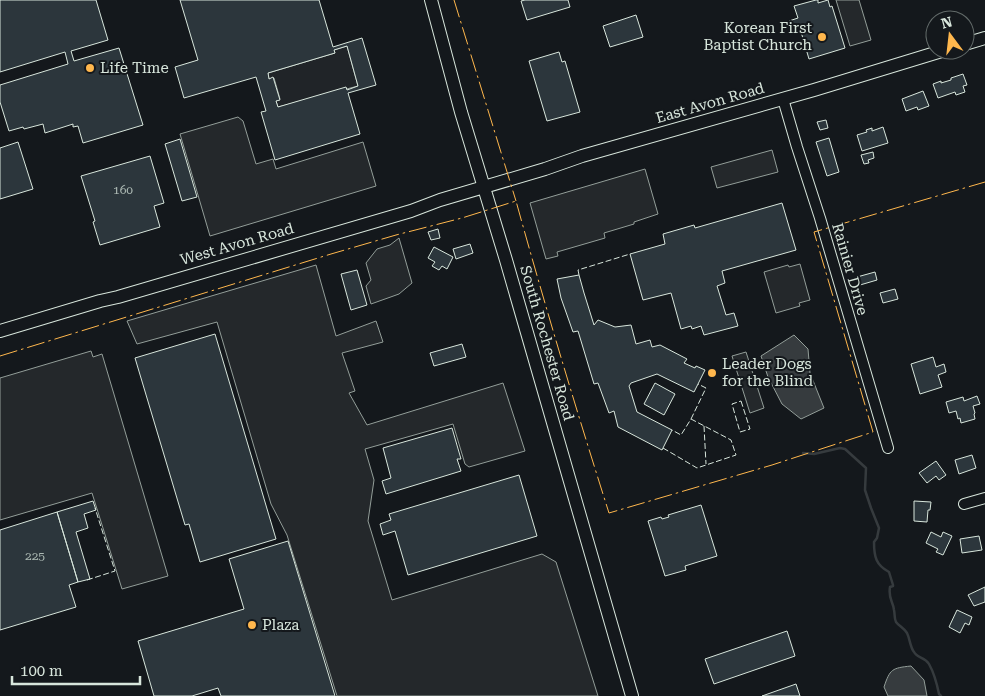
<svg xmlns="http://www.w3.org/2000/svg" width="985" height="696" font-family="'Roboto Serif',serif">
<rect width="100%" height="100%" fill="#14181c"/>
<path fill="#202428" stroke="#939e99" d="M347 46 358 86 278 107 276 101 280 99 274 78 269 79 268 73 335 53 334 50Z"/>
<path fill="#24282b" stroke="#939e99" d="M836 0H859L871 40 850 46Z
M238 117 243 121 256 164 273 159 276 169 363 142 376 186 210 236 180 134Z
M772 150 778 172 717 188 711 167Z
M645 169 658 214 634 222V224L604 233 605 238 557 252 558 256 546 259 530 203Z
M399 238 412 283 399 294 371 304 366 286 371 280 366 263 377 249 390 245Z
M800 264 810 300 799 303 800 306 776 313 764 272 788 265 789 267Z
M316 265 336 336 376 321 383 342 342 353 355 391 349 393 367 425 503 383 525 451 469 467 465 464 453 424 365 449 374 480 368 521 392 600 542 554 556 562 598 696H337L287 535 271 504 217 322 137 344 127 321Z
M91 351 93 357 102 354 168 576 122 589 92 493 0 520V378Z
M746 352 764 408 750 413 732 356Z"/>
<path fill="#363b3e" stroke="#939e99" d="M794 335 808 349 810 373 824 408 801 419 782 404 768 377 761 356Z
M911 666 924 680 927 696H888L884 687C890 669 892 668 911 666Z"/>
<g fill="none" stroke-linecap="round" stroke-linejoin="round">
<path stroke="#363b3e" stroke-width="2.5" d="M803 453 814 454 840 448 845 449 866 468 865 490 871 508 879 528 877 538 874 542C874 557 876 565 889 572L893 585V586L890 587C888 599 893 601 894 610 895 614 894 618 896 622 899 626 904 628 907 633 910 639 910 647 914 652 917 658 925 657 929 664 934 673 937 684 939 694L941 696"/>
</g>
<path fill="#2c363c" stroke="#d8e6dc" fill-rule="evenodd" d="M0 0H96L108 40 71 51 74 61 119 48 143 125 83 143 78 126 73 127V124L45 133 43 124 24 129 23 127 9 131 0 102V85L68 64 65 52 0 72Z
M180 0H319L333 47 362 38 376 85 348 93 360 134 275 160 261 112 266 111 256 77 184 98 175 67 198 60ZM347 46 358 86 347 90 346 87 278 107 276 101 280 100 273 77 269 79 268 73 335 53 334 50Z
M525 0H568L570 7 527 20 521 1Z
M816 0H818V3L828 0 830 7 832 6 845 48 809 59 799 25 791 27 789 21 798 18 794 6Z
M636 15 643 37 610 47 603 26Z
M559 52 562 62 565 61 580 112 547 121 529 61Z
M963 74 967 85 963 86 965 92 956 95 955 92 938 98 933 84 941 81V83L951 80V78Z
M923 91 929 106 918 110 917 107 906 111 902 99Z
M826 120 828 128 820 130 817 122Z
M883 127 888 143 862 151 857 135 867 132 866 130 872 128V131Z
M829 138 839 172 827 176 816 142Z
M180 139 197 197 182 201 165 144Z
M18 142 33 189 0 199V148Z
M873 152 874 158 868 160 869 163 864 164 861 155Z
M150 156 164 203 154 206 160 227 100 245 93 222 95 221 81 176Z
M782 203 796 250 722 271 725 283 717 286 726 315 734 313 738 326 704 335 701 326 692 329 691 326 681 329 671 293 643 300 630 254 665 244 663 234 694 225 695 228Z
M438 229 440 238 431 240 428 232Z
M470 244 473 253 456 259 453 249Z
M434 247 453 257 447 269 442 266 439 270 432 266 435 262 428 258Z
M357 270 367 305 351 310 341 274Z
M875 272 877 280 860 285 857 277Z
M579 275 584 293 594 325 598 320 615 327 631 325 636 344 650 340 652 347 660 345 687 359 684 363 695 368 696 366 705 370 694 392 657 374 631 383 629 386 637 412 672 430 662 450 618 427 614 411 609 413 598 383 594 384 578 331 573 332 561 298 557 279Z
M895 289 898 299 883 303 880 293Z
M215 334 276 539 200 562 189 524 185 525 135 358Z
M462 344 466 357 434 366 430 353Z
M933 357 936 367 944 364 946 372 938 375 942 387 920 394 911 364Z
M655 383 675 394 664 415 644 404Z
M977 396 980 404 973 406 975 413 974 414 975 419 961 423 960 418 958 419 956 411 949 413 946 402 963 397 964 401Z
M452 428 461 459H457L461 471 386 494 382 481 391 478 383 448Z
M972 455 976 468 959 474 955 460Z
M936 461 946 475 939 480 936 476 927 483 919 473Z
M519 475 537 536 408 575 395 531 383 535 380 524 391 520 389 514Z
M93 501 96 510 84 514 88 528 76 532 90 579 78 582 57 512Z
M914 501 931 502 930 510H928L927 522 914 521Z
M701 505 717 556 685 566 686 570 665 576 648 521 661 517 662 519 669 517 668 515Z
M57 512 78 582 69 585 76 607 0 630V530Z
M931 532 941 537 943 532 952 536 943 555 936 552 938 549 926 543Z
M979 536 982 550 962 553 960 539Z
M288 541 335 696H221L218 688 192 696H154L138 641 244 609 229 559Z
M985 587V602L974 606 968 595Z
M957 610 972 617 969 625 965 623 960 633 949 627Z
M787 631 795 656 714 684 705 659Z
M796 684 800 696H762Z"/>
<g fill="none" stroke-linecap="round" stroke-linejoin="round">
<defs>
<path id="minor" d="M783 99 797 147 820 218 888 448
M964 504 985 498"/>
<path id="major" d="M431 0 461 112 506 260 632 696
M965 44 985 38
M0 331 100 301 118 297 411 211 440 200 545 169 582 156 814 90 945 50"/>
</defs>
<use href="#minor" stroke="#d8e6dc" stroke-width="12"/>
<use href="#major" stroke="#d8e6dc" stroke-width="14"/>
<use href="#minor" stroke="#14181c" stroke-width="10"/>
<use href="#major" stroke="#14181c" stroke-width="12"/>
<path stroke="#d8e6dc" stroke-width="1" stroke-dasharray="6 2.5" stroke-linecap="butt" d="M579 275 578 270 630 254
M741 401 750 429 740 432 732 404Z
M691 419 706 388 698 384
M704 426 706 464
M663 448 697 468 736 455 731 440 691 419 681 435 672 430
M87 580 115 571 95 508"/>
<path stroke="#ffb74d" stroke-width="1" stroke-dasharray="18 4 2.5 4" stroke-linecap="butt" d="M454 0 516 201
M0 356 331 254 396 235 462 218 516 201C545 306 576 409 609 513L772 465 873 432 814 232 985 182"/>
</g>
<g fill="#ffb74d" stroke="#14181c" stroke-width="2">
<circle cx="822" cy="37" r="5"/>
<circle cx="90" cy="68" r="5"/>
<circle cx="712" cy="373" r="5"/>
<circle cx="252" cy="625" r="5"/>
</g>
<g text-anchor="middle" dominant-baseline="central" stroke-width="4" stroke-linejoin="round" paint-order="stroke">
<g font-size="12" fill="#adbab4">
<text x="123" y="190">160</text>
<text x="35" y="556">225</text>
</g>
<g font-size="15" fill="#d8e6dc" stroke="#14181c" text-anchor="start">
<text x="812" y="28" text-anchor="end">Korean First<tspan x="812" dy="17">Baptist Church</tspan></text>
<text x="100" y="68">Life Time</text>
<text x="722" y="364">Leader Dogs<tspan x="722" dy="17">for the Blind</tspan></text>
<text x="262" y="625">Plaza</text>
</g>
<g font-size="15" fill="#d8e6dc" stroke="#14181c">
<text transform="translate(710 103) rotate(-16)">East Avon Road</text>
<text transform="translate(237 244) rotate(-16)">West Avon Road</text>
<text transform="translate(850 269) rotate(74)">Rainier Drive</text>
<text transform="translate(547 343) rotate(74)">South Rochester Road</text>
</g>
</g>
<g transform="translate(950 35) rotate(345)"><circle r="24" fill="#14181c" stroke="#626a69"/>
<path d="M0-4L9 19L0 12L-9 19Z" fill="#ffb74d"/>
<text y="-8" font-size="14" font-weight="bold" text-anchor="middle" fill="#d8e6dc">N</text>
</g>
<path d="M12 676v8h128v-8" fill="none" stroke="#d8e6dc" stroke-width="2.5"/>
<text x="20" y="676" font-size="15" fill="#d8e6dc" stroke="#14181c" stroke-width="4" paint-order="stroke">100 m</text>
</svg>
